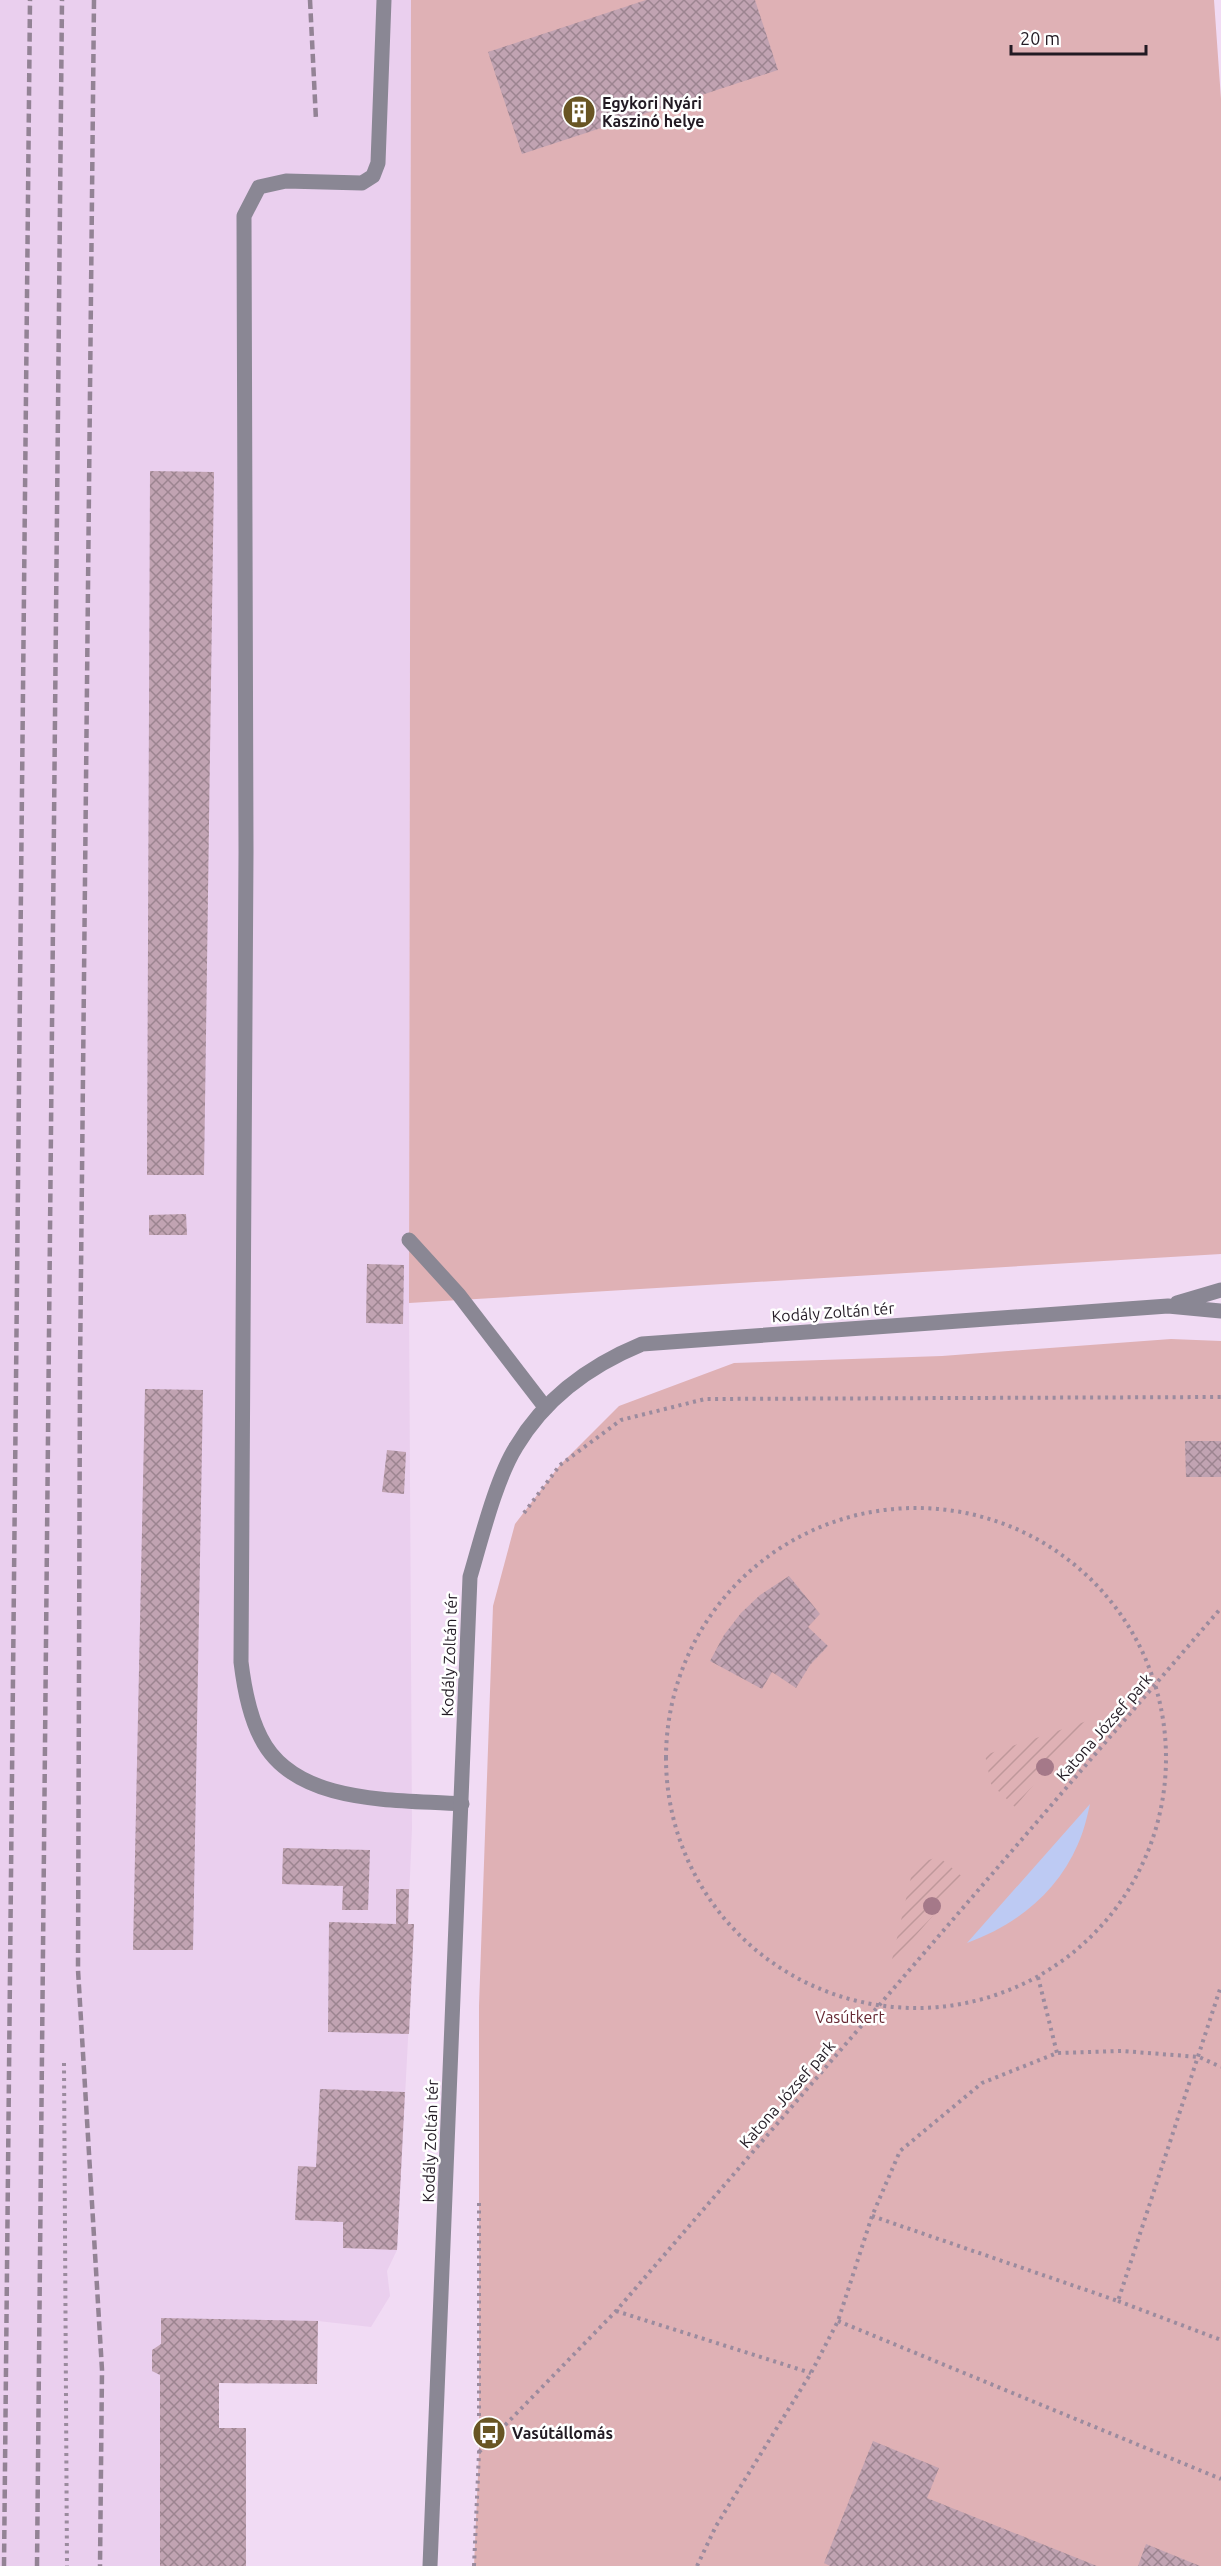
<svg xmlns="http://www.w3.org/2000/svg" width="1221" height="2566" font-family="Ubuntu,sans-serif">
<defs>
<pattern id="garden-furrows" width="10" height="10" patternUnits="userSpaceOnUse" patternTransform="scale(1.5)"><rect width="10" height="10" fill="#dfb1b5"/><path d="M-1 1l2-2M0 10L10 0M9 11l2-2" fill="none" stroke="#bf989b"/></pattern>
<pattern id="building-cross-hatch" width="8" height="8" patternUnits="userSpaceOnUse" patternTransform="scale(1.5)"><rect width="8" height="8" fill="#c1a3b2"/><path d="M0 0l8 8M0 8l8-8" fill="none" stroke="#9c8490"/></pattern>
</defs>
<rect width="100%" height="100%" fill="#f1dbf4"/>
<path fill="#eacfee" d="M0 0H411L409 1303 412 1828 408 1924H414L397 2250 387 2271 390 2296 371 2327 318 2321 317 2384 219 2383V2428H246V2566H0Z"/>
<path fill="#dfb1b5" d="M411 0H1214L1221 99V1254L409 1303Z
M1171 1339 1221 1341V2566H474L479 2452V2006L493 1606 515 1524 560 1465 619 1406 734 1363 942 1356Z"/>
<path fill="url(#garden-furrows)" d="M1087 1721 1015 1807 991 1784 985 1755Z
M939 1857 965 1879 891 1964 914 1864Z"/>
<path fill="#bdcaf3" d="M1090 1804C1087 1817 1084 1831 1078 1844 1057 1893 1016 1925 967 1943Z"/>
<path fill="url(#building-cross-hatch)" d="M646 0H755L778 70 522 154 488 52Z
M150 471 214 472 204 1175H147Z
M186 1214 187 1235H149V1215Z
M367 1264 404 1265 403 1324 366 1323Z
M145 1389 203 1390 193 1950H133Z
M1185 1441H1221V1477H1186Z
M387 1450 406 1452 404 1494 382 1492Z
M789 1576 820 1614 808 1627 828 1646 810 1665 796 1688 772 1672 762 1689 710 1661 724 1635 741 1613 760 1595Z
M283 1848 370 1850 368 1910H342L343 1886 282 1884Z
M396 1889H409L408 1924H414L409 2034 328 2032 329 1922 396 1924Z
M320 2089 405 2092 397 2250 343 2248V2222L295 2220 298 2166 316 2167Z
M161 2318 318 2321 317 2384 219 2383V2428H246V2566H160V2375L152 2371V2350L161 2344Z
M873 2441 939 2468 927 2498 1097 2566H830L824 2563Z
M1146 2544 1200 2566H1138Z"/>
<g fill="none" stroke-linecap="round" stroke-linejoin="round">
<path stroke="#9b8b9e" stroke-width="4" stroke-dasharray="3 4.5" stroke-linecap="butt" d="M666 1758a250 250 0 1 1 500 0a250 250 0 1 1-500 0Z
M524 1513 560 1465 621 1420 705 1399 1221 1397
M1038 1977 1057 2053
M64 2063 67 2566
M872 2216 1118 2301 1221 1986
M1118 2301 1221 2340
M616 2311 811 2373
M838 2321 1221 2479
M479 2452 616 2311 1221 1608
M474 2566 479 2452V2201
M697 2566 716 2526 811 2373 838 2321 872 2216 900 2151 982 2083 1057 2053 1122 2051 1199 2057 1221 2067"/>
<path stroke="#8a8794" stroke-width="15" d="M384 0 378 163 373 176 362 183 286 181 259 187 244 216 246 852 241 1662C244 1687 249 1715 261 1738 295 1806 397 1799 462 1804"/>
<path stroke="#8a8794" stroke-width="15" d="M409 1240 459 1295 545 1407
M1177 1303 1221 1290
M430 2566 470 1577C481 1540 496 1479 516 1447 545 1398 591 1365 642 1344L1168 1306 1221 1311"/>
<path stroke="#938395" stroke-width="4.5" stroke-dasharray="9 4.5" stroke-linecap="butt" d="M94 0 80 1369 78 1970 102 2370 100 2566
M310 0 316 120
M4 2566 30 0
M37 2566 62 0"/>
</g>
<g fill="#a57989">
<circle cx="1045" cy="1767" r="9"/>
<circle cx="932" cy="1906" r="9"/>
</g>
<defs>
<symbol id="building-disc" viewBox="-11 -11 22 22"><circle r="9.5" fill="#685523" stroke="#fff"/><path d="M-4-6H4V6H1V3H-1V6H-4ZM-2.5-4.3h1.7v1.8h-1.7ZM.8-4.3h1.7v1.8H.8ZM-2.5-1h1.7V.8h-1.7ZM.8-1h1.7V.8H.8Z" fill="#fff"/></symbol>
<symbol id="bus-disc" viewBox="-11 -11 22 22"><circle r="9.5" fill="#685523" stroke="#fff"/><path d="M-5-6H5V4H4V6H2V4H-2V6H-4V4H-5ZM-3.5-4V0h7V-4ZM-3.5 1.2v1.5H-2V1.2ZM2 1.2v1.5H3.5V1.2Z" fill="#fff"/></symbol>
</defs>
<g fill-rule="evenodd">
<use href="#building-disc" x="560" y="93" width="38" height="38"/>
<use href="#bus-disc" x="470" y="2414" width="38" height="38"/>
</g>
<g text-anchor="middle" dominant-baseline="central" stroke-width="5" stroke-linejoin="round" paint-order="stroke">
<g font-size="16" font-weight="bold" fill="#221a23" stroke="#fff" text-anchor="start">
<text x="602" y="103">Egykori Nyári<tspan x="602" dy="18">Kaszinó helye</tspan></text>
<text x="512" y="2433">Vasútállomás</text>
</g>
<g font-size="16" fill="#221a23" stroke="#fff">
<text transform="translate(833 1312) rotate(-4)">Kodály Zoltán tér</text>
<text transform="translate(449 1655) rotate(-88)">Kodály Zoltán tér</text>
<text transform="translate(1104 1727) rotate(-49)">Katona József park</text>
<text transform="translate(787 2094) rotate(-49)">Katona József park</text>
<text transform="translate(430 2141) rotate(-88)">Kodály Zoltán tér</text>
</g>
<g font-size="16" fill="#662832" stroke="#fff">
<text x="850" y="2017">Vasútkert</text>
</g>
</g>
<path d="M1011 45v9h135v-9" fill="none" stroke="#221a23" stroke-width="3"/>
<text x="1020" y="45" font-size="18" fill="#221a23" stroke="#ffffff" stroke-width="4.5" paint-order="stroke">20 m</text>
</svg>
